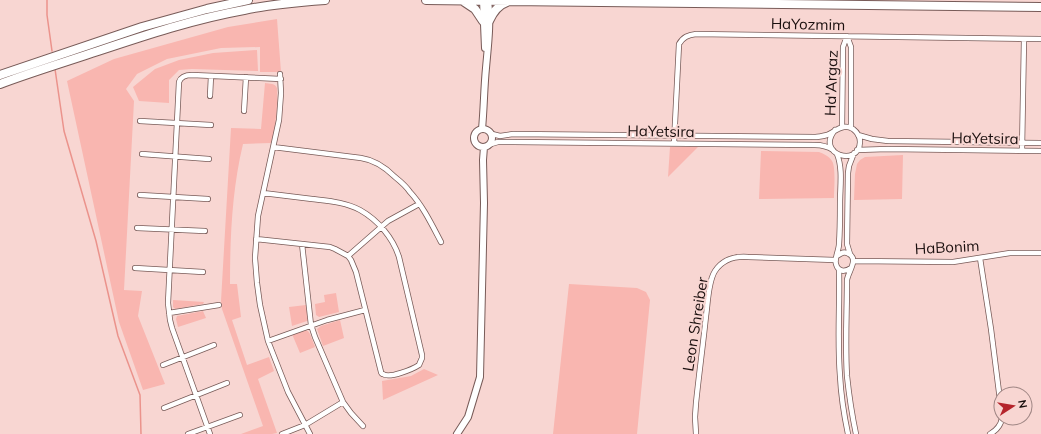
<svg xmlns="http://www.w3.org/2000/svg" width="1041" height="434" font-family="Mulish,sans-serif">
<rect width="100%" height="100%" fill="#f8d6d2"/>
<path fill="#f9b6b0" d="M277 19 281 72H260V47L221 48 167 59 137 74 126 89 134 101 124 290 142 291 138 316 165 384 143 390 119 322 67 81 114 59 228 27Z
M257 50 258 71 192 69 179 70 169 80V103L139 101 133 87 155 69 179 60 213 53Z
M265 83C270 84 275 83 277 88 278 106 276 126 271 143L243 144C232 190 230 237 230 284H237L241 317 232 320 247 365 269 357 274 371 258 379 277 433 272 434H241L263 426 222 309 221 301 231 128 261 129Z
M670 147H698L668 177Z
M761 151 819 152C824 154 829 156 832 161 836 167 834 190 834 198L759 199Z
M903 155 902 199 854 200 855 174 857 164 860 160 865 157Z
M569 284 637 288 646 292 650 300 637 434H553Z
M336 293 339 312 319 317 316 315 315 304 325 302 324 295Z
M173 300 204 302 203 304 175 309 173 307Z
M306 305 308 319 307 321 292 326 289 307Z
M203 311 206 318 178 327 176 319 177 316Z
M340 320 344 338 323 346 317 329 321 326Z
M303 330 308 331 310 334 315 347 300 353 292 334Z
M424 369 438 375 383 400 382 381 411 376Z"/>
<g fill="none" stroke-linecap="round" stroke-linejoin="round">
<path stroke="#eb938c" stroke-width="1.5" d="M47 0V15L52 51
M55 69 64 131 96 241 118 336 140 395 141 434"/>
<defs>
<path id="street" d="M847 36 851 47V128
M280 74 281 93 279 120 258 216 255 258 257 283 260 305 268 341 288 392 310 434
M210 96 211 76
M244 111 246 77
M140 121 211 125
M842 127 843 47 847 36
M492 134 500 136 513 134 815 137C819 137 823 136 827 135 836 131 843 123 853 129 857 132 860 137 860 142 859 168 815 154 835 130
M858 135 872 139 888 141 1041 143
M674 143 679 44C683 37 688 35 696 34L1041 39
M488 145 498 142H513L815 145C822 145 827 146 833 150
M273 147 361 158C375 160 385 167 395 177 400 181 406 186 410 192 423 206 432 225 441 242
M857 150 888 149 1041 151
M1022 150 1024 39
M142 154 209 159
M837 154C843 169 840 187 840 203 840 217 840 230 839 244 839 250 834 259 836 264 838 272 845 272 851 268
M140 195 208 199
M137 228 205 231
M256 239 330 247 335 249 348 256 351 260 356 272 381 372C381 373 382 374 383 374 389 379 413 369 419 365L422 358V355L399 257C393 238 378 220 360 210 345 202 328 201 312 199 296 197 279 195 263 193
M302 244 311 325 315 337 343 402 351 413 363 426
M850 254 847 244 848 173 849 166 854 153
M348 256 388 221 419 204
M837 256C841 253 844 251 849 254 859 259 848 272 847 280 847 312 845 344 847 376 849 395 852 415 856 434
M980 258 991 329 1001 408
M854 261 953 262 1010 253H1041
M135 268 203 272
M839 269C840 305 837 341 840 376 841 396 844 415 848 434
M169 313 219 305
M268 341 327 320 365 310
M163 365 214 345
M164 408 227 383
M188 434 240 415
M210 434 172 328 170 320 168 303 179 82C181 76 186 75 192 75L281 79
M282 434 305 425 343 402
M696 434 695 417 696 403C699 374 703 345 706 316 708 303 708 282 715 271 723 259 735 256 748 257L835 260
M990 434C997 430 1001 425 1002 418"/>
<path id="secondary" d="M483 0 485 48
M482 129C484 108 484 88 486 68 488 45 491 23 488 0
M474 138a9 9 0 1 1 18 0a9 9 0 1 1-18 0Z
M457 434 468 417 480 377 484 203 483 160 484 147"/>
<path id="highway" d="M426 0 1041 7
M463 1 475 9 483 21
M489 21C493 12 498 5 507 2
M0 75 142 27 207 9 248 0
M0 84C32 72 65 62 98 51 146 35 194 19 244 10 271 4 298 2 325 0"/>
</defs>
<use href="#street" stroke="#785b58" stroke-width="6"/>
<use href="#secondary" stroke="#785b58" stroke-width="8"/>
<use href="#highway" stroke="#785b58" stroke-width="10"/>
<use href="#street" stroke="#fff" stroke-width="4.5"/>
<use href="#secondary" stroke="#fff" stroke-width="6"/>
<use href="#highway" stroke="#fff" stroke-width="8"/>
</g>
<g text-anchor="middle" dominant-baseline="central" stroke-width="4" stroke-linejoin="round" paint-order="stroke">
<g font-size="15" fill="#1a0f0e" stroke="#f8d6d2">
<text transform="translate(808 24) rotate(1)">HaYozmim</text>
<text transform="translate(831 83) rotate(-88)">Ha'Argaz</text>
<text transform="translate(661 131) rotate(1)">HaYetsira</text>
<text transform="translate(985 138) rotate(1)">HaYetsira</text>
<text transform="translate(947 247) rotate(-3)">HaBonim</text>
<text transform="translate(695 324) rotate(-81)">Leon Shreiber</text>
</g>
</g>
<g transform="translate(1013 406) rotate(78)"><circle r="19" fill="#f8d6d2" stroke="#9f8684"/>
<path d="M0-3L7 15L0 10L-7 15Z" fill="#b5242b"/>
<text y="-6" font-size="11" font-weight="bold" text-anchor="middle" fill="#1a0f0e">N</text>
</g>
</svg>
